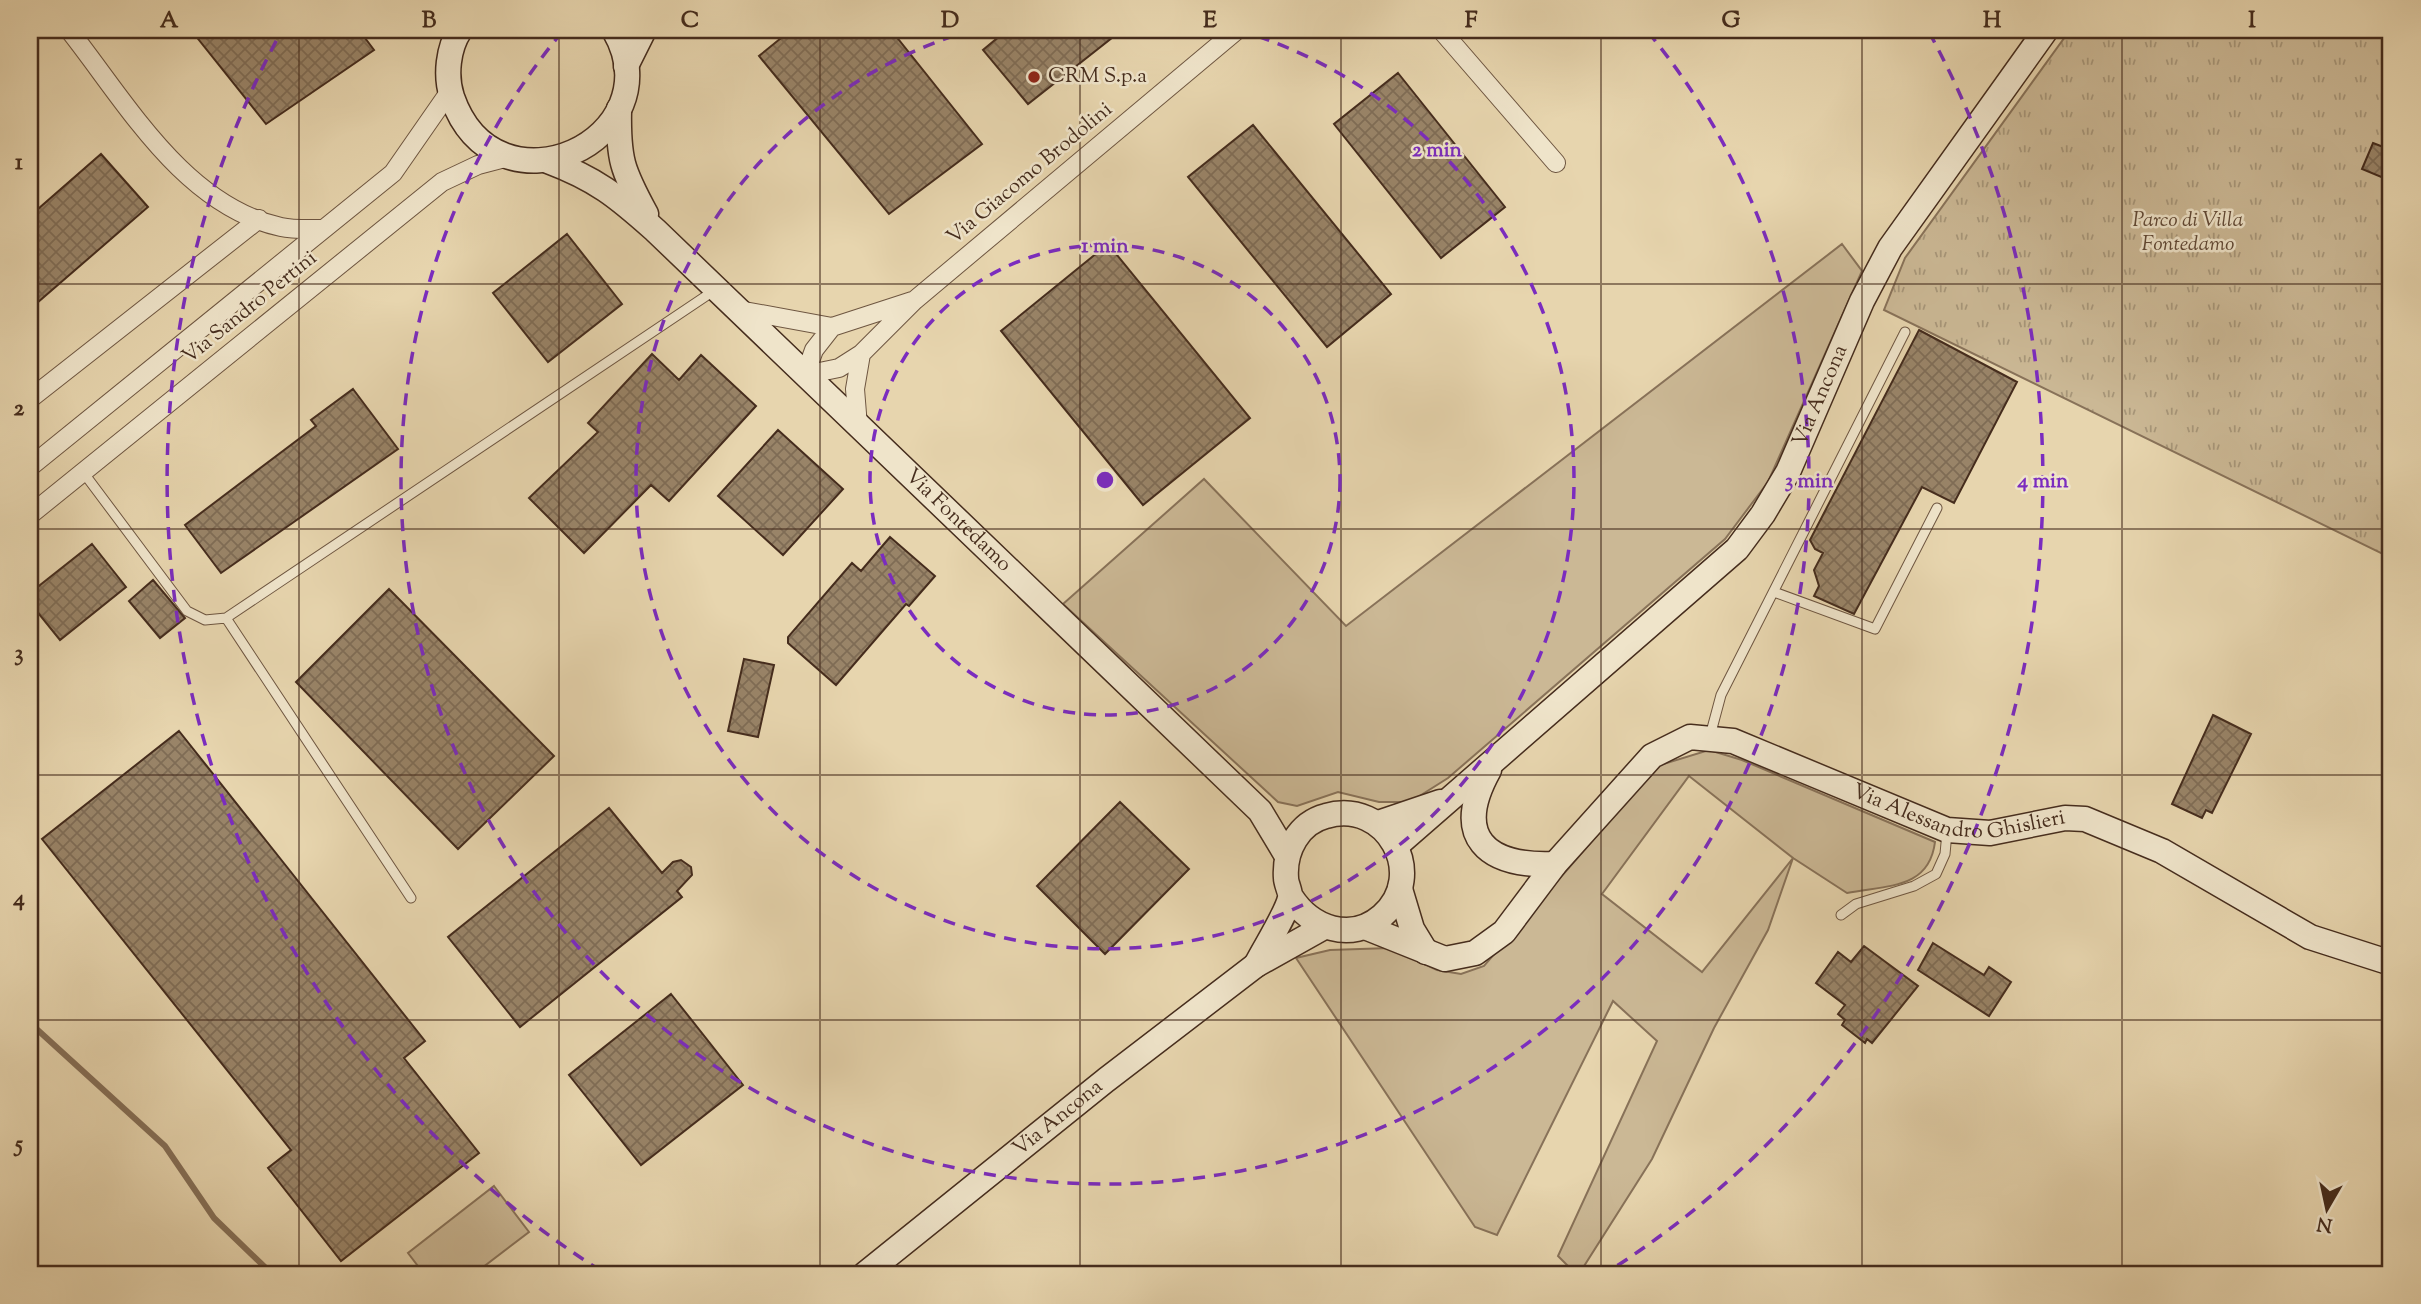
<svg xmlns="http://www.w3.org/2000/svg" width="2421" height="1304" font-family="'Sorts Mill Goudy',serif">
<defs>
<pattern id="park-tufts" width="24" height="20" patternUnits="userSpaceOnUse" patternTransform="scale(1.75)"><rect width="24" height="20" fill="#cbb895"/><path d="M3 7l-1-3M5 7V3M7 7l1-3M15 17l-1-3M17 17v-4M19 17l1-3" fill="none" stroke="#a79679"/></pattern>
<pattern id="building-cross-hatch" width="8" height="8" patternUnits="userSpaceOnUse" patternTransform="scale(1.75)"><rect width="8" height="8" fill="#998468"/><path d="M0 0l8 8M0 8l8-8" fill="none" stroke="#7f6c55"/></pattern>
</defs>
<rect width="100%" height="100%" fill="#e7d5ae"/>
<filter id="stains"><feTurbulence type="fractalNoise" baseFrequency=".00286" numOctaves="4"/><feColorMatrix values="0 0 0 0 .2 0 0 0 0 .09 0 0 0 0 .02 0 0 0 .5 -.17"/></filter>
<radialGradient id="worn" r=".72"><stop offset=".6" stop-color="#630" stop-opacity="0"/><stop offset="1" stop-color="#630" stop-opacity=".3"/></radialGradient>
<path fill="#cbb895" stroke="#887259" stroke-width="2" fill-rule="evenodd" d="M1842 244 1862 271 1768 482 1725 539 1448 778 1410 802H1379L1338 792 1297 806 1278 802 1063 604 1204 479 1346 626Z
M1709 750 1742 760 1935 842C1929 890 1886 885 1847 893L1793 858 1768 930 1714 1028 1652 1159 1579 1274H1576L1558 1256 1657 1041 1613 1001 1497 1235 1475 1227 1296 958 1330 950 1390 948 1437 970 1461 974 1484 966 1657 766ZM1689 776 1793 858 1702 972 1602 894Z
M494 1186 529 1232 474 1274H424L408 1253Z"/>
<path fill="url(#park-tufts)" stroke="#887259" stroke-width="2" d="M2070 30H2391V558L1884 310 1905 258Z"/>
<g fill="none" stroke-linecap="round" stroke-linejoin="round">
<path stroke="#856f57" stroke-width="6" d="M30 1023 165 1146 214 1218 272 1274"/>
</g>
<path fill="url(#building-cross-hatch)" stroke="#452c1d" stroke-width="2" d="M191 30H359L374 50 266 124Z
M791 30H891L982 144 889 214 759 56Z
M1007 30H1122L1028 104 983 50Z
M1398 73 1505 207 1441 258 1334 124Z
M1253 125 1391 294 1327 347 1188 177Z
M2373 143 2391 150V181L2362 169Z
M101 154 148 207 30 309V216Z
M567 234 622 304 548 362 493 293Z
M1108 244 1250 418 1143 505 1001 331Z
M1919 330 2017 382 1954 503 1922 487 1854 614 1814 596 1819 586 1814 570 1823 553 1815 549 1810 540Z
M652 354 679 380 701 355 756 406 669 501 651 485 584 553 529 498 598 432 588 423Z
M353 389 398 449 221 573 185 525 316 426 311 420Z
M778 430 843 489 783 555 718 496Z
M890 537 935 576 909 606 906 604 836 685 788 643V637L852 563 861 571Z
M92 544 126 587 60 640 30 603V593Z
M153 580 185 618 160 638 129 601Z
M389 589 554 756 458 849 296 682Z
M744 659 774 665 758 737 728 731Z
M2213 715 2251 734 2212 813 2206 810 2202 818 2172 804Z
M179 731 425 1041 404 1058 479 1153 341 1261 268 1168 291 1150 42 839Z
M1120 802 1189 869 1105 954 1037 886Z
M609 808 662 873 673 862 681 860 691 867 692 875 677 891 682 897 520 1027 448 937Z
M1933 943 1984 975 1989 967 2011 982 1989 1016 1918 970Z
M1864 946 1918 986 1872 1043 1867 1039 1865 1043 1842 1025 1845 1020 1838 1014 1845 1005 1816 983 1838 952 1851 962Z
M671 994 743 1085 641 1165 569 1075Z"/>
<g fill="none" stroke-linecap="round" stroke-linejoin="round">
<defs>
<path id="lane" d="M83 472 187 611 205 620 226 618
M1774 592 1875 629 1937 508
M1710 736 1721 695 1905 332
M411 898 226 618 715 290
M1841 915 1856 904 1914 886 1936 874 1945 854 1947 832"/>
<path id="street" d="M69 30C126 102 184 206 281 227 294 230 311 229 324 229
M1441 30 1556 163
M739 310 832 327 912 301
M805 375 839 368 861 354
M805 375 814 350 832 327
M30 399 259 219
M858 426 855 389 861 354 915 300 1237 30
M30 467 393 173 450 91
M30 515 442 182 478 165 509 157"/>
<g id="secondary">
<path d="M460 30C448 48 445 76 452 97 496 224 677 139 614 30"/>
<path d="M626 66 644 30"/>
<path d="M619 109C618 159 622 170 646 214"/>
<path id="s1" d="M548 161C596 179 617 196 655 230L1260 811 1287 856"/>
<path d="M1489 770C1452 837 1486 867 1555 864"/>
<path d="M1378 823 1440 802"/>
<path id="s2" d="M1397 845 1737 549 1763 514 1788 472 1862 301 1890 248 2046 30"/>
<path d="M1400 889 1412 929 1426 952"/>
<path id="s3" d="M1365 927 1445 959 1475 953 1504 932 1555 864 1652 756 1690 737 1733 741 1947 830 1990 833 2065 818 2085 819 2162 851 2310 937 2391 963"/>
<path d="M1256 965C1264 949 1287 913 1290 898 1291 892 1286 884 1286 878 1284 850 1299 823 1326 816 1386 798 1429 875 1382 916 1351 943 1311 928 1291 897"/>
<path id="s4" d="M865 1274 1106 1080 1256 965 1324 927"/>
</g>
</defs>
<use href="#lane" stroke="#6e5641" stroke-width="11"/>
<use href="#street" stroke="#6e5641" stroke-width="20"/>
<use href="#secondary" stroke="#452c1d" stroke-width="27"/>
<use href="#lane" stroke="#efe4ca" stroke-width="9"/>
<use href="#street" stroke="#efe4ca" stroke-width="18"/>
<use href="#secondary" stroke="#efe4ca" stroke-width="24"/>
</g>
<path fill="none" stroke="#452c1d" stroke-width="2" stroke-opacity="0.55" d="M299 30V1274M559 30V1274M820 30V1274M1080 30V1274M1341 30V1274M1601 30V1274M1862 30V1274M2122 30V1274M30 284H2391M30 529H2391M30 775H2391M30 1020H2391"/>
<g fill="none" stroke="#7b2cbf" stroke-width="3.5" stroke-dasharray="12 9">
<circle cx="1105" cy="480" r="235"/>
<path d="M1238 30A469 469 0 1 1 972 30"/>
<path d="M1648 32A704 704 0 1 1 562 32"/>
<path d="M601 1271A938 938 0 0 1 281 32M1929 32A938 938 0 0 1 1609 1271"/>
</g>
<circle fill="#8f2418" stroke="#efe4ca" stroke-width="2.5" cx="1034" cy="77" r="7"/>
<g text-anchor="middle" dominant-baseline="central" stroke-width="5" stroke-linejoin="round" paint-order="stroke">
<g font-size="21" fill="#452c1d" stroke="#efe4ca" text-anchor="start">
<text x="1048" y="77">CRM S.p.a</text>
</g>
<g font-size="21" fill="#452c1d" stroke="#efe4ca">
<text transform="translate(1030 174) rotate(-40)">Via Giacomo Brodolini</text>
<text transform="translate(250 308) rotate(-39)">Via Sandro Pertini</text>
<text stroke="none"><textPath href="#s2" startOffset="626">Via Ancona</textPath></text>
<text stroke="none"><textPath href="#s1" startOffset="548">Via Fontedamo</textPath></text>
<text stroke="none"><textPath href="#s3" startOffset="709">Via Alessandro Ghislieri</textPath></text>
<text stroke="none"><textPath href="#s4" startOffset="248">Via Ancona</textPath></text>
</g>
<g font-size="21" font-style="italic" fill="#604835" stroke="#efe4ca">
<text x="2188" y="221">Parco di Villa<tspan x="2188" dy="24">Fontedamo</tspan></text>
</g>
</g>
<circle cx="1105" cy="480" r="10" fill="#7b2cbf" stroke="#efe4ca" stroke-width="3.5"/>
<g font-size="21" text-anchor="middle" font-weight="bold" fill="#7b2cbf" stroke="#efe4ca" stroke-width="5" stroke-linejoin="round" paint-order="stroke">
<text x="1437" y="156">2 min</text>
<text x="1105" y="252">1 min</text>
<text x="1809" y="487">3 min</text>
<text x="2043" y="487">4 min</text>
</g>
<rect width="2421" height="1304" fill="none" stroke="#e7d5ae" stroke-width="77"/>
<g transform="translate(2327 1209) rotate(189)" stroke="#efe4ca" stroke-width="5" paint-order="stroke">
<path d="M0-5L12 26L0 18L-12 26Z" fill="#452c1d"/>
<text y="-10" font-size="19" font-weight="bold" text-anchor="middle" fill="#452c1d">N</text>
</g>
<rect x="38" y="38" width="2344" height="1228" fill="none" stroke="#452c1d" stroke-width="2.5"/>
<g font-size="23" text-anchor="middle" font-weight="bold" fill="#452c1d">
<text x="169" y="27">A</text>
<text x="429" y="27">B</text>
<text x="690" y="27">C</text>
<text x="950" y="27">D</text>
<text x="1210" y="27">E</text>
<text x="1471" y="27">F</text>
<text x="1731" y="27">G</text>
<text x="1992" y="27">H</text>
<text x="2252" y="27">I</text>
<text x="19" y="169">1</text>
<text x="19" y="415">2</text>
<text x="19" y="660">3</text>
<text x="19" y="905">4</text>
<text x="19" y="1151">5</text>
</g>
<rect width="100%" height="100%" filter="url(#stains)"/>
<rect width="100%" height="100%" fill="url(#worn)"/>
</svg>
